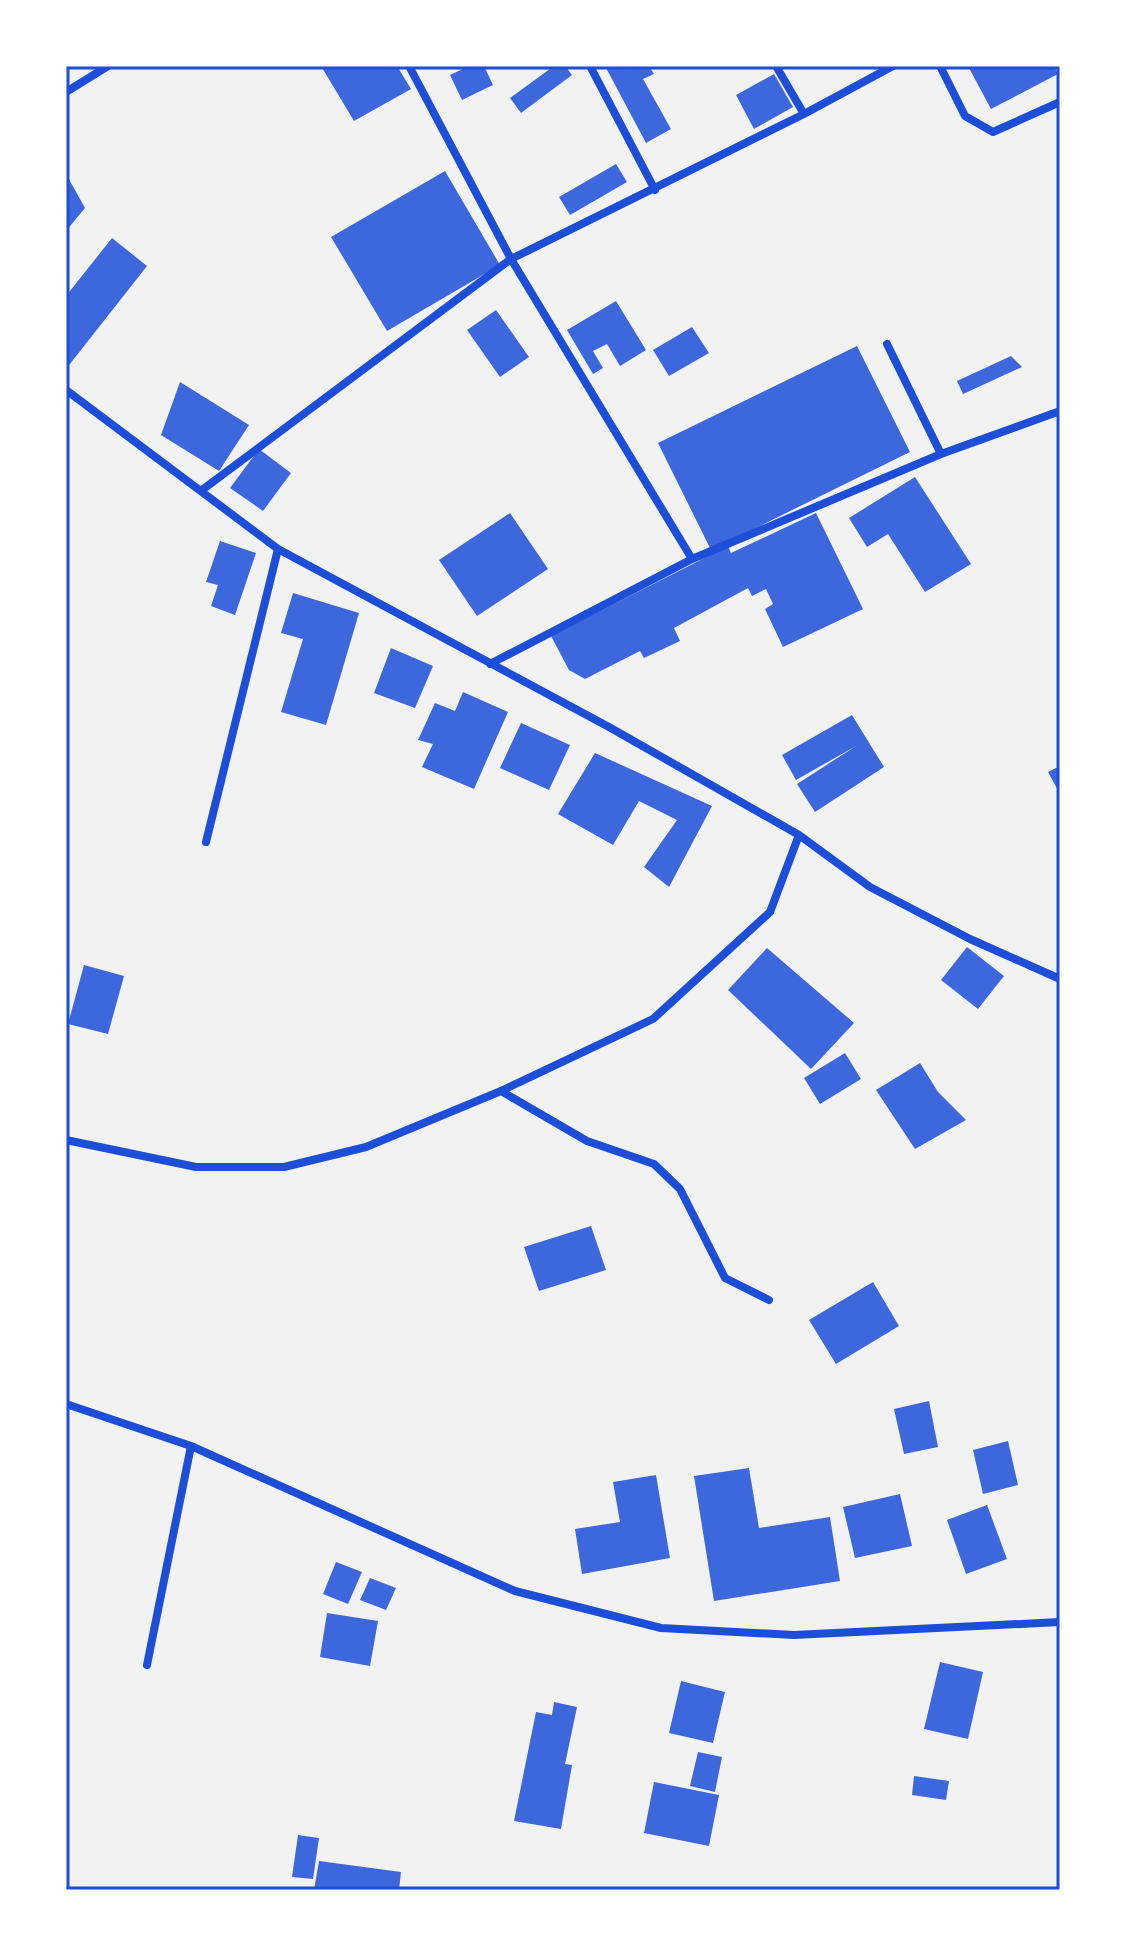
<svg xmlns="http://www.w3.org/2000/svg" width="1126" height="1956" font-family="Rubik,sans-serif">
<rect width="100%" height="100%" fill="#f2f2f2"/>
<path fill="#3d67dc" d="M321 66H397L411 89 354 121Z
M469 66H484L493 85 462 100 450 75Z
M554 66H565L572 75 521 113 510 98Z
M605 66H649L654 74 643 79 671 129 646 143Z
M968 66H1054L1058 74 991 109Z
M774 74 793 107 754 129 736 95Z
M616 164 627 182 570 215 559 197Z
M445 171 500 265 387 331 331 237Z
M66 174 85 208 66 231Z
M112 238 147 266 66 369V296Z
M616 301 646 350 620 366 607 344 593 351 603 368 593 374 567 330Z
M496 310 529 357 500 377 467 330Z
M692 327 709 353 669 376 653 350Z
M857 346 910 452 711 550 658 443Z
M1011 356 1022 367 963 394 957 381Z
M180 382 249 425 219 471 161 435Z
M259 449 291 473 263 511 230 488Z
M915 477 971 564 925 592 888 534 867 547 849 518Z
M510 513 548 569 477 616 439 560Z
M816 513 863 609 783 647 765 609 773 604 766 589 752 596 748 588 674 628 680 641 644 658 640 651 585 679 569 670 551 636 728 546 731 553Z
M220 541 256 553 235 615 211 606 218 585 206 582Z
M293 593 359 613 326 725 281 712 303 639 281 633Z
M391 648 433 666 415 708 374 693Z
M463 692 508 712 474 789 422 767 433 744 418 740 435 703 455 711Z
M852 715 884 767 815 812 797 784 856 746 796 780 782 755Z
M521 723 570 745 549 790 500 768Z
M595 753 712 806 669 887 644 867 677 820 639 801 613 845 558 814Z
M1060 766V794L1048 772Z
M967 947 1004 976 978 1009 941 980Z
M767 948 854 1023 811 1069 728 990Z
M84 965 124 976 108 1034 68 1024Z
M845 1053 861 1079 820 1104 804 1078Z
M920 1063 938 1092 966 1120 915 1149 876 1090Z
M591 1226 606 1270 539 1291 524 1247Z
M873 1282 899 1326 836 1364 809 1320Z
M929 1401 938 1447 904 1454 894 1409Z
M1008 1441 1018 1485 983 1494 973 1450Z
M749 1468 759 1528 830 1517 840 1581 714 1601 694 1476Z
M656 1475 670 1558 582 1574 575 1529 620 1522 613 1482Z
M900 1494 912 1546 855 1558 843 1507Z
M987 1505 1007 1559 966 1574 947 1520Z
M336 1562 362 1572 348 1604 323 1594Z
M370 1578 396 1588 386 1610 360 1600Z
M327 1613 378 1621 370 1666 320 1657Z
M940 1662 983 1672 968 1739 924 1729Z
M681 1681 725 1692 713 1743 669 1733Z
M554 1702 577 1707 565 1764 572 1765 561 1829 514 1821 536 1712 552 1715Z
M698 1752 722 1757 715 1792 690 1786Z
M914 1776 949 1781 946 1800 912 1795Z
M654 1782 719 1795 709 1846 644 1833Z
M298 1835 319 1838 313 1879 292 1877Z
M319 1861 401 1872 399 1890H314Z"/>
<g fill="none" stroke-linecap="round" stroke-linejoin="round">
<path stroke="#1d4ed8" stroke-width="8" d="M409 66 511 259 692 559
M590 66 655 190
M776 66 804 114
M940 66 965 116 993 132 1060 102
M66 92 108 66
M887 344 941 454
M66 390 278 549 609 727 799 835 870 887 970 939 1060 979
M202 490 511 259 804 114 893 66
M490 664 692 559 941 454 1060 411
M206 842 278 549
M501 1091 587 1141 654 1164 680 1189 725 1278 769 1300
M66 1140 196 1167H284L366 1147 501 1091 653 1019 770 912 799 835
M66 1404 191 1446 515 1591 661 1628 794 1635 1060 1622
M147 1665 191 1446"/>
</g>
<rect width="1126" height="1956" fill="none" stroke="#ffffff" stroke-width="136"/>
<rect x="68" y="68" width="990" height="1820" fill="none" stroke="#1d4ed8" stroke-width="3"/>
</svg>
